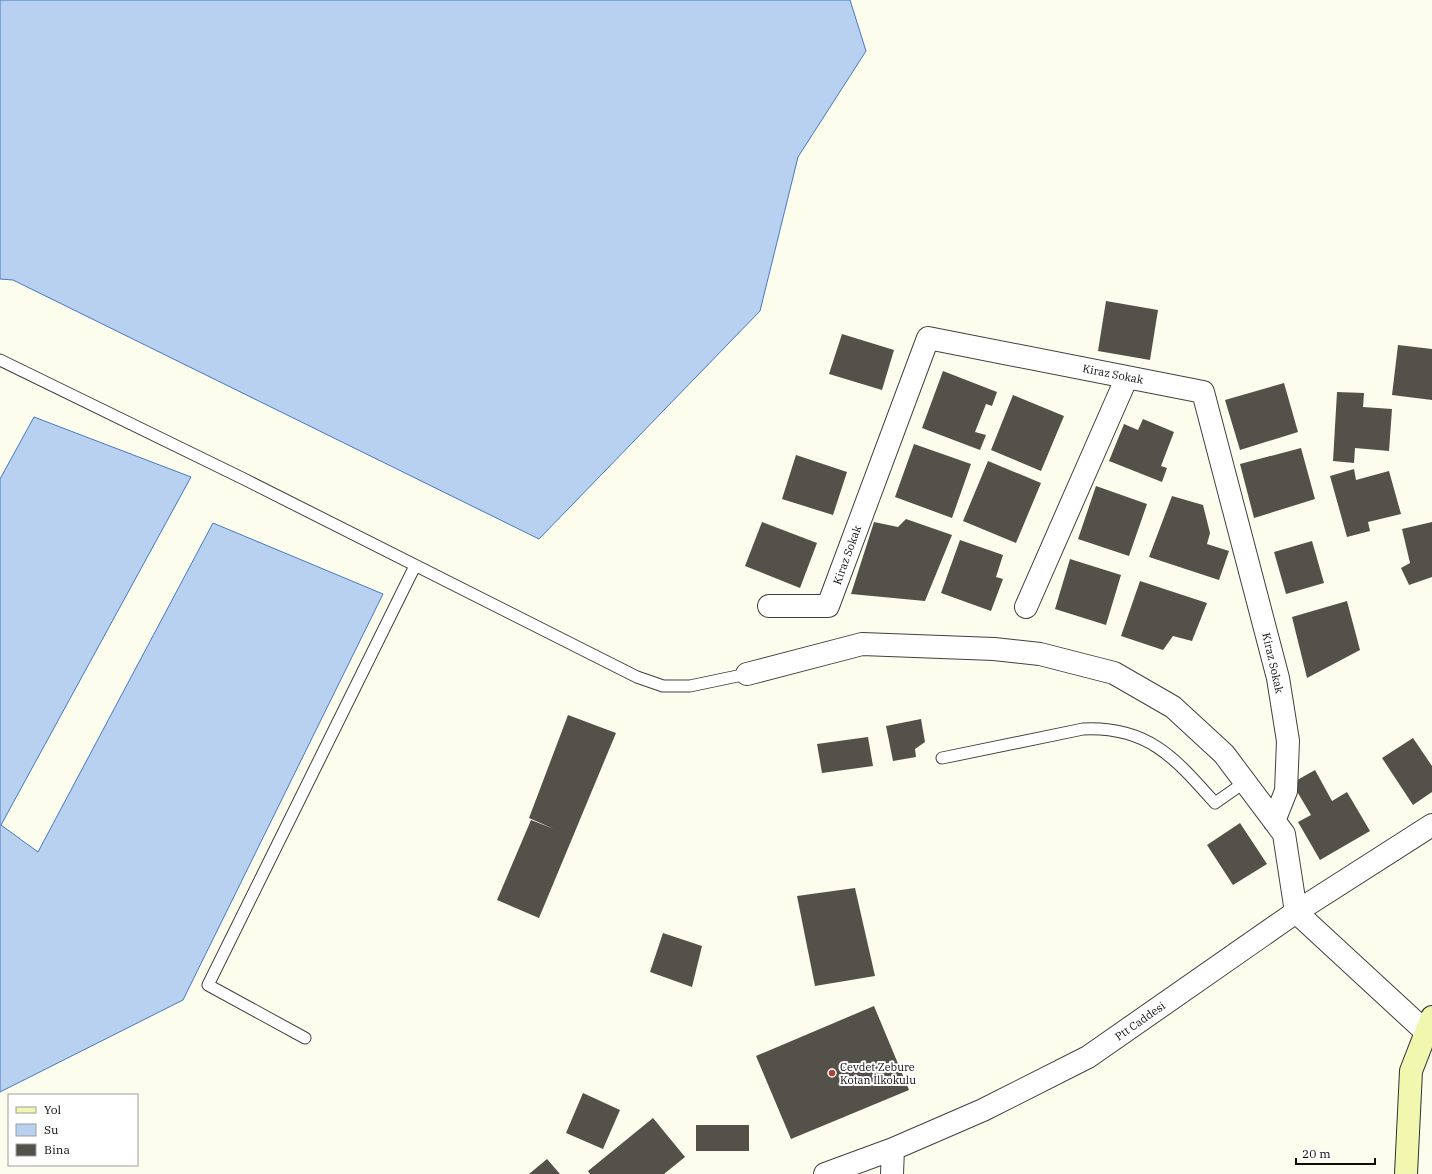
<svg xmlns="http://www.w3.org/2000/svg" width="1432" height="1174" font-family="'IBM Plex Serif',serif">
<rect width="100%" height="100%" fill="#fdfdee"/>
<path fill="#b8d1f0" stroke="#4679bf" d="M0 0H850L866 51 798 157 760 311 539 539 13 280 0 279Z
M34 417 191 477 1 825 38 852 213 523 383 594 183 1000 0 1092V479Z"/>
<path fill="#54504a" d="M1106 301 1158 310 1150 360 1098 351Z
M842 334 894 350 882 390 829 374Z
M1398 345 1432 349V400L1392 395Z
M943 371 997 392 992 406 986 404 975 432 986 435 980 450 922 428Z
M1284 383 1298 432 1240 450 1225 400Z
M1337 392 1364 393 1363 407 1392 409 1389 451 1355 448 1354 463 1333 461Z
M1013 395 1064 416 1041 471 991 450Z
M1143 419 1174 432 1161 466 1167 468 1162 482 1109 461 1124 424 1138 430Z
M914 444 971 464 952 518 895 497Z
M1301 448 1315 499 1254 518 1240 464Z
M796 455 847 472 833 515 782 499Z
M988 461 1041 483 1016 543 963 521Z
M1354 469 1356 480 1389 471 1401 514 1368 522 1370 531 1347 537 1330 476Z
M1096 486 1147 504 1129 556 1078 539Z
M1172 496 1203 505 1210 533 1207 544 1229 551 1219 580 1149 557Z
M906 519 952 535 925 601 851 594 874 522 898 527Z
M762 522 817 543 800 588 745 566Z
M1432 522V577L1409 585 1401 568 1410 563 1402 529Z
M960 540 1003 555 996 577 1003 579 991 611 941 593Z
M1312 541 1324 583 1286 594 1274 552Z
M1070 559 1121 575 1106 625 1055 609Z
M1140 581 1207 603 1192 641 1173 636 1163 650 1121 636Z
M1347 601 1360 650 1307 678 1292 617Z
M568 715 616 733 539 918 497 900 531 820 554 829 529 818Z
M921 719 925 742 915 749 916 757 893 761 886 726Z
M868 737 873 766 822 773 817 744Z
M1413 738 1432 766V792L1413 805 1382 758Z
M1315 770 1332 801 1347 792 1370 831 1320 860 1298 822 1311 815 1292 783Z
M1240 823 1267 864 1233 885 1207 845Z
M855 888 875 976 815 986 797 896Z
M663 933 702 946 692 987 650 972Z
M874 1006 909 1090 791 1139 756 1056Z
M583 1093 620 1110 603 1149 566 1133Z
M653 1118 685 1157 664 1174H590L588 1171Z
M696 1125H749V1151H696Z
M547 1159 560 1174H529Z"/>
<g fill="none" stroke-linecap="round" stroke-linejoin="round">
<defs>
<path id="lane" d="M0 360 244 479 637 677 663 686H690L747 674
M942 758 1083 729C1148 726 1175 758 1215 803L1245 782
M305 1038 208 985 415 566"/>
<path id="street" d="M769 606H828L928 338 1203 392 1278 678 1288 741 1286 791 1274 821
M1026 607 1127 377
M747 674 862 644 994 649 1040 654 1114 673 1173 707 1224 754 1284 834 1296 912 1426 1032
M825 1174 893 1149 983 1110 1088 1057 1296 912 1432 825
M892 1174 893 1149"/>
<path id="secondary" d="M1406 1174 1411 1071 1432 1017"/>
</defs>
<use href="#lane" stroke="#404040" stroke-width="13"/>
<use href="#street" stroke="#404040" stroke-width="24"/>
<use href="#secondary" stroke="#2f2f2f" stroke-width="24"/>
<use href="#lane" stroke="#fff" stroke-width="11"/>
<use href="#street" stroke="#fff" stroke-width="22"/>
<use href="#secondary" stroke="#f2f7b0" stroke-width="22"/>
</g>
<circle fill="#ae4333" stroke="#fff" stroke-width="1.5" cx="832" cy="1073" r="4"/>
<g text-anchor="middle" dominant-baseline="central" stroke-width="4" stroke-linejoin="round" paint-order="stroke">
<g font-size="11" fill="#0d0d0d" stroke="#fff">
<text transform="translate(1113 374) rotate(11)">Kiraz Sokak</text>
<text transform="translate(847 555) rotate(-70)">Kiraz Sokak</text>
<text transform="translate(1273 663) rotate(77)">Kiraz Sokak</text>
<text transform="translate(1140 1021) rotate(-35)">Ptt Caddesi</text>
</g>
<g font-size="11" fill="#0d0d0d" stroke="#fff" text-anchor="start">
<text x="840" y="1067">Cevdet Zebure<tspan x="840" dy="13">Kotan İlkokulu</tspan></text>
</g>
</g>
<rect x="8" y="1094" width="130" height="72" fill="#ffffff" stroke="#9e9e9e"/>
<rect x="16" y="1107" width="20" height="6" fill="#f2f7b0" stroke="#9e9e9e"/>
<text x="44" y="1114" font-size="12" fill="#0d0d0d">Yol</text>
<rect x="16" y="1124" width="20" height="12" fill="#b8d1f0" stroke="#9e9e9e"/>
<text x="44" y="1134" font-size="12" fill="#0d0d0d">Su</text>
<rect x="16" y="1144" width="20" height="12" fill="#54504a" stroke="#9e9e9e"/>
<text x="44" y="1154" font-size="12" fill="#0d0d0d">Bina</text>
<path d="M1296 1158v6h79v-6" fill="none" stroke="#0d0d0d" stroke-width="2"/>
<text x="1302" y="1158" font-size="12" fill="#0d0d0d" stroke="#ffffff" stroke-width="3" paint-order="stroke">20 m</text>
</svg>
